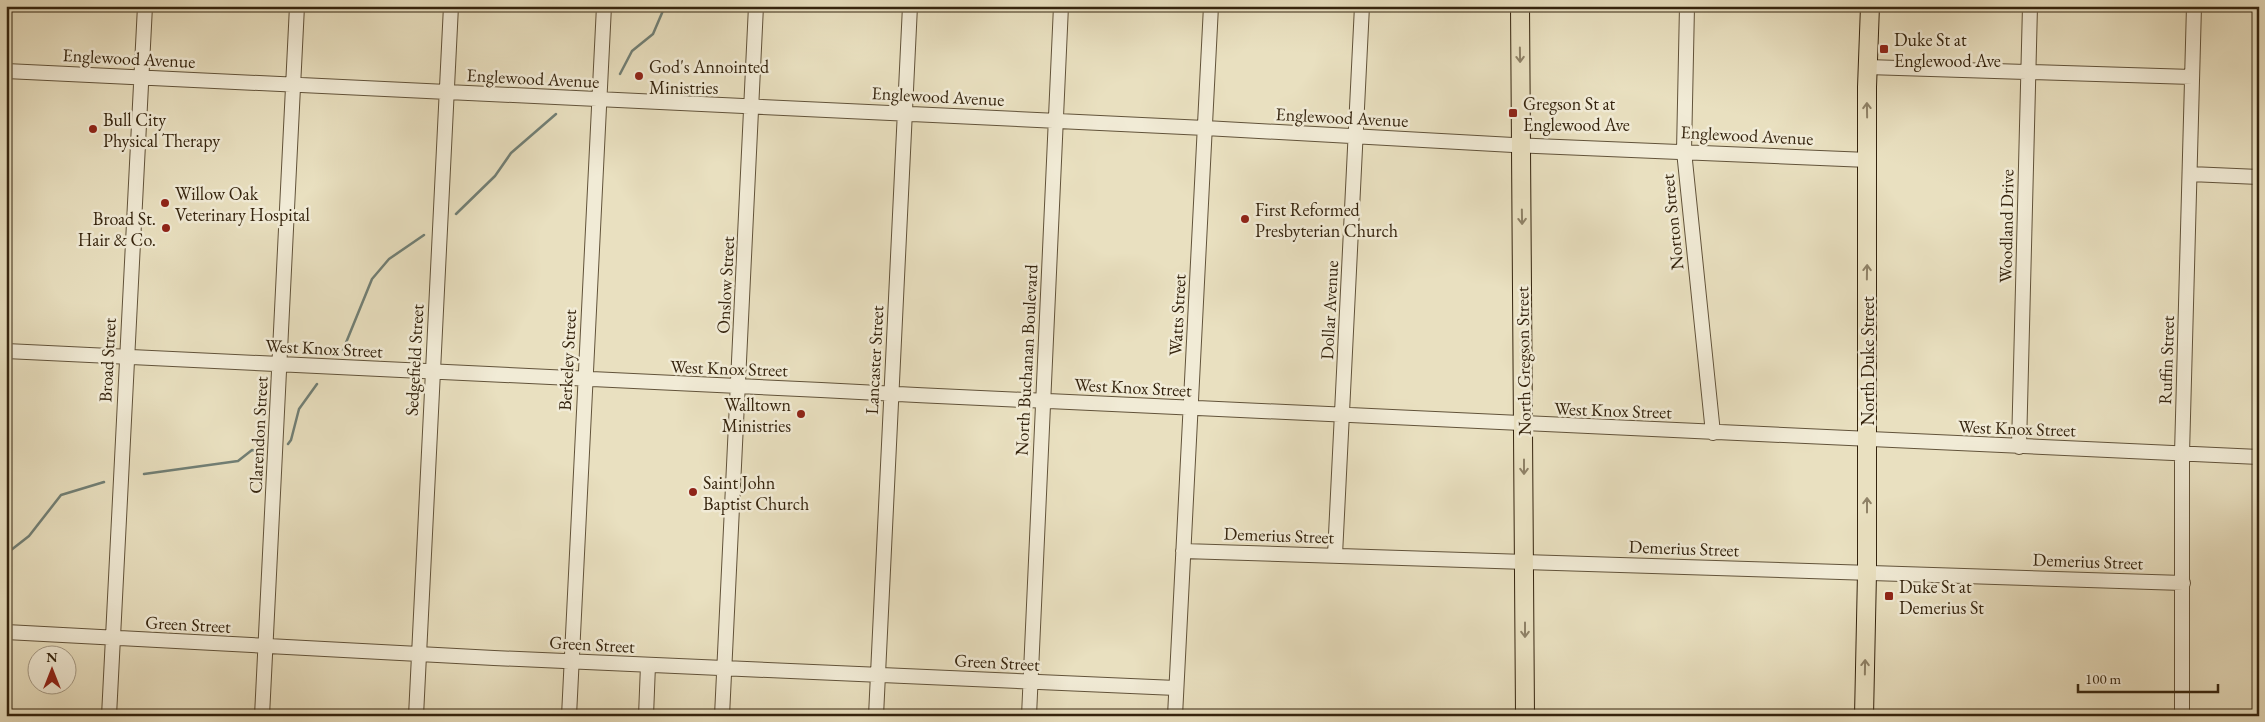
<svg xmlns="http://www.w3.org/2000/svg" width="2265" height="722" font-family="'EB Garamond',serif">
<rect width="100%" height="100%" fill="#e9e0c0"/>
<filter id="stains"><feTurbulence type="fractalNoise" baseFrequency=".004" numOctaves="4"/><feColorMatrix values="0 0 0 0 .2 0 0 0 0 .09 0 0 0 0 .02 0 0 0 .5 -.17"/></filter>
<radialGradient id="worn" r=".72"><stop offset=".6" stop-color="#630" stop-opacity="0"/><stop offset="1" stop-color="#630" stop-opacity=".3"/></radialGradient>
<g fill="none" stroke-linecap="round" stroke-linejoin="round">
<path stroke="#717f75" stroke-width="2.5" d="M620 74 632 51 653 34 665 6
M456 214 495 176 511 153 556 114
M343 350 372 279 389 259 424 235
M288 444 291 440 299 409 317 384
M144 474 238 461 252 450 260 452
M6 554 29 536 61 495 104 482"/>
<defs>
<path id="minor" d="M1687 6 1684 151 1713 433
M1867 67 2192 77
M6 71 1205 128 1513 145 1868 160
M2190 174 2259 177
M6 351C278 365 550 377 821 390 1300 415 1779 439 2259 457
M2019 447 2030 6
M1183 551 2183 583
M1335 555 1362 6
M6 632 494 658 1176 688
M109 716 145 6
M262 716 297 6
M416 716 451 6
M569 716 604 6
M646 716 648 665
M722 716 756 6
M876 716 910 6
M1029 716 1061 6
M1175 716 1211 6
M2182 716V454L2194 6"/>
<path id="major" d="M1520 6 1525 716
M1864 716 1867 573V87L1870 6"/>
</defs>
<use href="#minor" stroke="#62533a" stroke-width="16"/>
<use href="#major" stroke="#35240e" stroke-width="20"/>
<use href="#minor" stroke="#f1ebd6" stroke-width="14"/>
<use href="#major" stroke="#e9e0c0" stroke-width="18"/>
</g>
<defs><path id="oneway-shaft" d="M-6 0H5M1.5-3L5.5 0L1.5 3" fill="none" stroke-width="1.6" stroke-linecap="round" stroke-linejoin="round" transform="scale(1.25)"/></defs>
<g stroke="#8f8267">
<use href="#oneway-shaft" transform="translate(1520 55) rotate(89)"/>
<use href="#oneway-shaft" transform="translate(1867 110) rotate(-91)"/>
<use href="#oneway-shaft" transform="translate(1522 217) rotate(89)"/>
<use href="#oneway-shaft" transform="translate(1867 272) rotate(-89)"/>
<use href="#oneway-shaft" transform="translate(1524 467) rotate(90)"/>
<use href="#oneway-shaft" transform="translate(1867 505) rotate(-90)"/>
<use href="#oneway-shaft" transform="translate(1525 630) rotate(90)"/>
<use href="#oneway-shaft" transform="translate(1865 667) rotate(-89)"/>
</g>
<g fill="#8f2418" stroke="#f1ebd6" stroke-width="2">
<rect x="1879" y="44" width="10" height="10" rx="2.5"/>
<circle cx="639" cy="76" r="5"/>
<rect x="1508" y="108" width="10" height="10" rx="2.5"/>
<circle cx="93" cy="129" r="5"/>
<circle cx="165" cy="203" r="5"/>
<circle cx="1245" cy="219" r="5"/>
<circle cx="166" cy="228" r="5"/>
<circle cx="801" cy="414" r="5"/>
<circle cx="693" cy="492" r="5"/>
<rect x="1884" y="591" width="10" height="10" rx="2.5"/>
</g>
<g text-anchor="middle" dominant-baseline="central" stroke-width="5" stroke-linejoin="round" paint-order="stroke">
<g font-size="18" fill="#35240e" stroke="#f1ebd6" text-anchor="start">
<text x="1894" y="39">Duke St at<tspan x="1894" dy="21">Englewood Ave</tspan></text>
<text x="649" y="66">God's Annointed<tspan x="649" dy="21">Ministries</tspan></text>
<text x="1523" y="103">Gregson St at<tspan x="1523" dy="21">Englewood Ave</tspan></text>
<text x="103" y="119">Bull City<tspan x="103" dy="21">Physical Therapy</tspan></text>
<text x="175" y="193">Willow Oak<tspan x="175" dy="21">Veterinary Hospital</tspan></text>
<text x="1255" y="209">First Reformed<tspan x="1255" dy="21">Presbyterian Church</tspan></text>
<text x="156" y="218" text-anchor="end">Broad St.<tspan x="156" dy="21">Hair &amp; Co.</tspan></text>
<text x="791" y="404" text-anchor="end">Walltown<tspan x="791" dy="21">Ministries</tspan></text>
<text x="703" y="482">Saint John<tspan x="703" dy="21">Baptist Church</tspan></text>
<text x="1899" y="586">Duke St at<tspan x="1899" dy="21">Demerius St</tspan></text>
</g>
<g font-size="18" fill="#35240e" stroke="#f1ebd6">
<text transform="translate(129 58) rotate(3)">Englewood Avenue</text>
<text transform="translate(533 78) rotate(3)">Englewood Avenue</text>
<text transform="translate(938 96) rotate(3)">Englewood Avenue</text>
<text transform="translate(1342 117) rotate(3)">Englewood Avenue</text>
<text transform="translate(1747 135) rotate(3)">Englewood Avenue</text>
<text transform="translate(1672 222) rotate(-96)">Norton Street</text>
<text transform="translate(2006 226) rotate(-89)">Woodland Drive</text>
<text transform="translate(725 285) rotate(-87)">Onslow Street</text>
<text transform="translate(1329 310) rotate(-87)">Dollar Avenue</text>
<text transform="translate(1177 315) rotate(-87)">Watts Street</text>
<text transform="translate(324 348) rotate(3)">West Knox Street</text>
<text transform="translate(107 360) rotate(-87)">Broad Street</text>
<text transform="translate(414 360) rotate(-87)">Sedgefield Street</text>
<text transform="translate(567 360) rotate(-87)">Berkeley Street</text>
<text transform="translate(874 360) rotate(-87)">Lancaster Street</text>
<text transform="translate(1026 360) rotate(-87)">North Buchanan Boulevard</text>
<text transform="translate(2166 360) rotate(-88)">Ruffin Street</text>
<text transform="translate(1523 361) rotate(-91)">North Gregson Street</text>
<text transform="translate(1867 361) rotate(-90)">North Duke Street</text>
<text transform="translate(729 368) rotate(2)">West Knox Street</text>
<text transform="translate(1133 387) rotate(3)">West Knox Street</text>
<text transform="translate(1613 410) rotate(2)">West Knox Street</text>
<text transform="translate(2017 428) rotate(2)">West Knox Street</text>
<text transform="translate(258 435) rotate(-87)">Clarendon Street</text>
<text transform="translate(1279 535) rotate(2)">Demerius Street</text>
<text transform="translate(1684 548) rotate(2)">Demerius Street</text>
<text transform="translate(2088 561) rotate(2)">Demerius Street</text>
<text transform="translate(188 624) rotate(3)">Green Street</text>
<text transform="translate(592 644) rotate(3)">Green Street</text>
<text transform="translate(997 662) rotate(3)">Green Street</text>
</g>
</g>
<rect width="2265" height="722" fill="none" stroke="#e9e0c0" stroke-width="25"/>
<rect x="8" y="8" width="2250" height="707" fill="none" stroke="#35240e" stroke-width="2.5"/>
<rect x="12" y="12" width="2240" height="697" fill="none" stroke="#35240e"/>
<g transform="translate(52 670)"><circle r="24" fill="#f1ebd6" stroke="#a69b86"/>
<path d="M0-4L9 19L0 12L-9 19Z" fill="#8f2418"/>
<text y="-8" font-size="14" font-weight="bold" text-anchor="middle" fill="#35240e">N</text>
</g>
<path d="M2078 684v8h140v-8" fill="none" stroke="#35240e" stroke-width="2.5"/>
<text x="2085" y="684" font-size="15" fill="#35240e" stroke="#f1ebd6" stroke-width="4" paint-order="stroke">100 m</text>
<rect width="100%" height="100%" filter="url(#stains)"/>
<rect width="100%" height="100%" fill="url(#worn)"/>
</svg>
